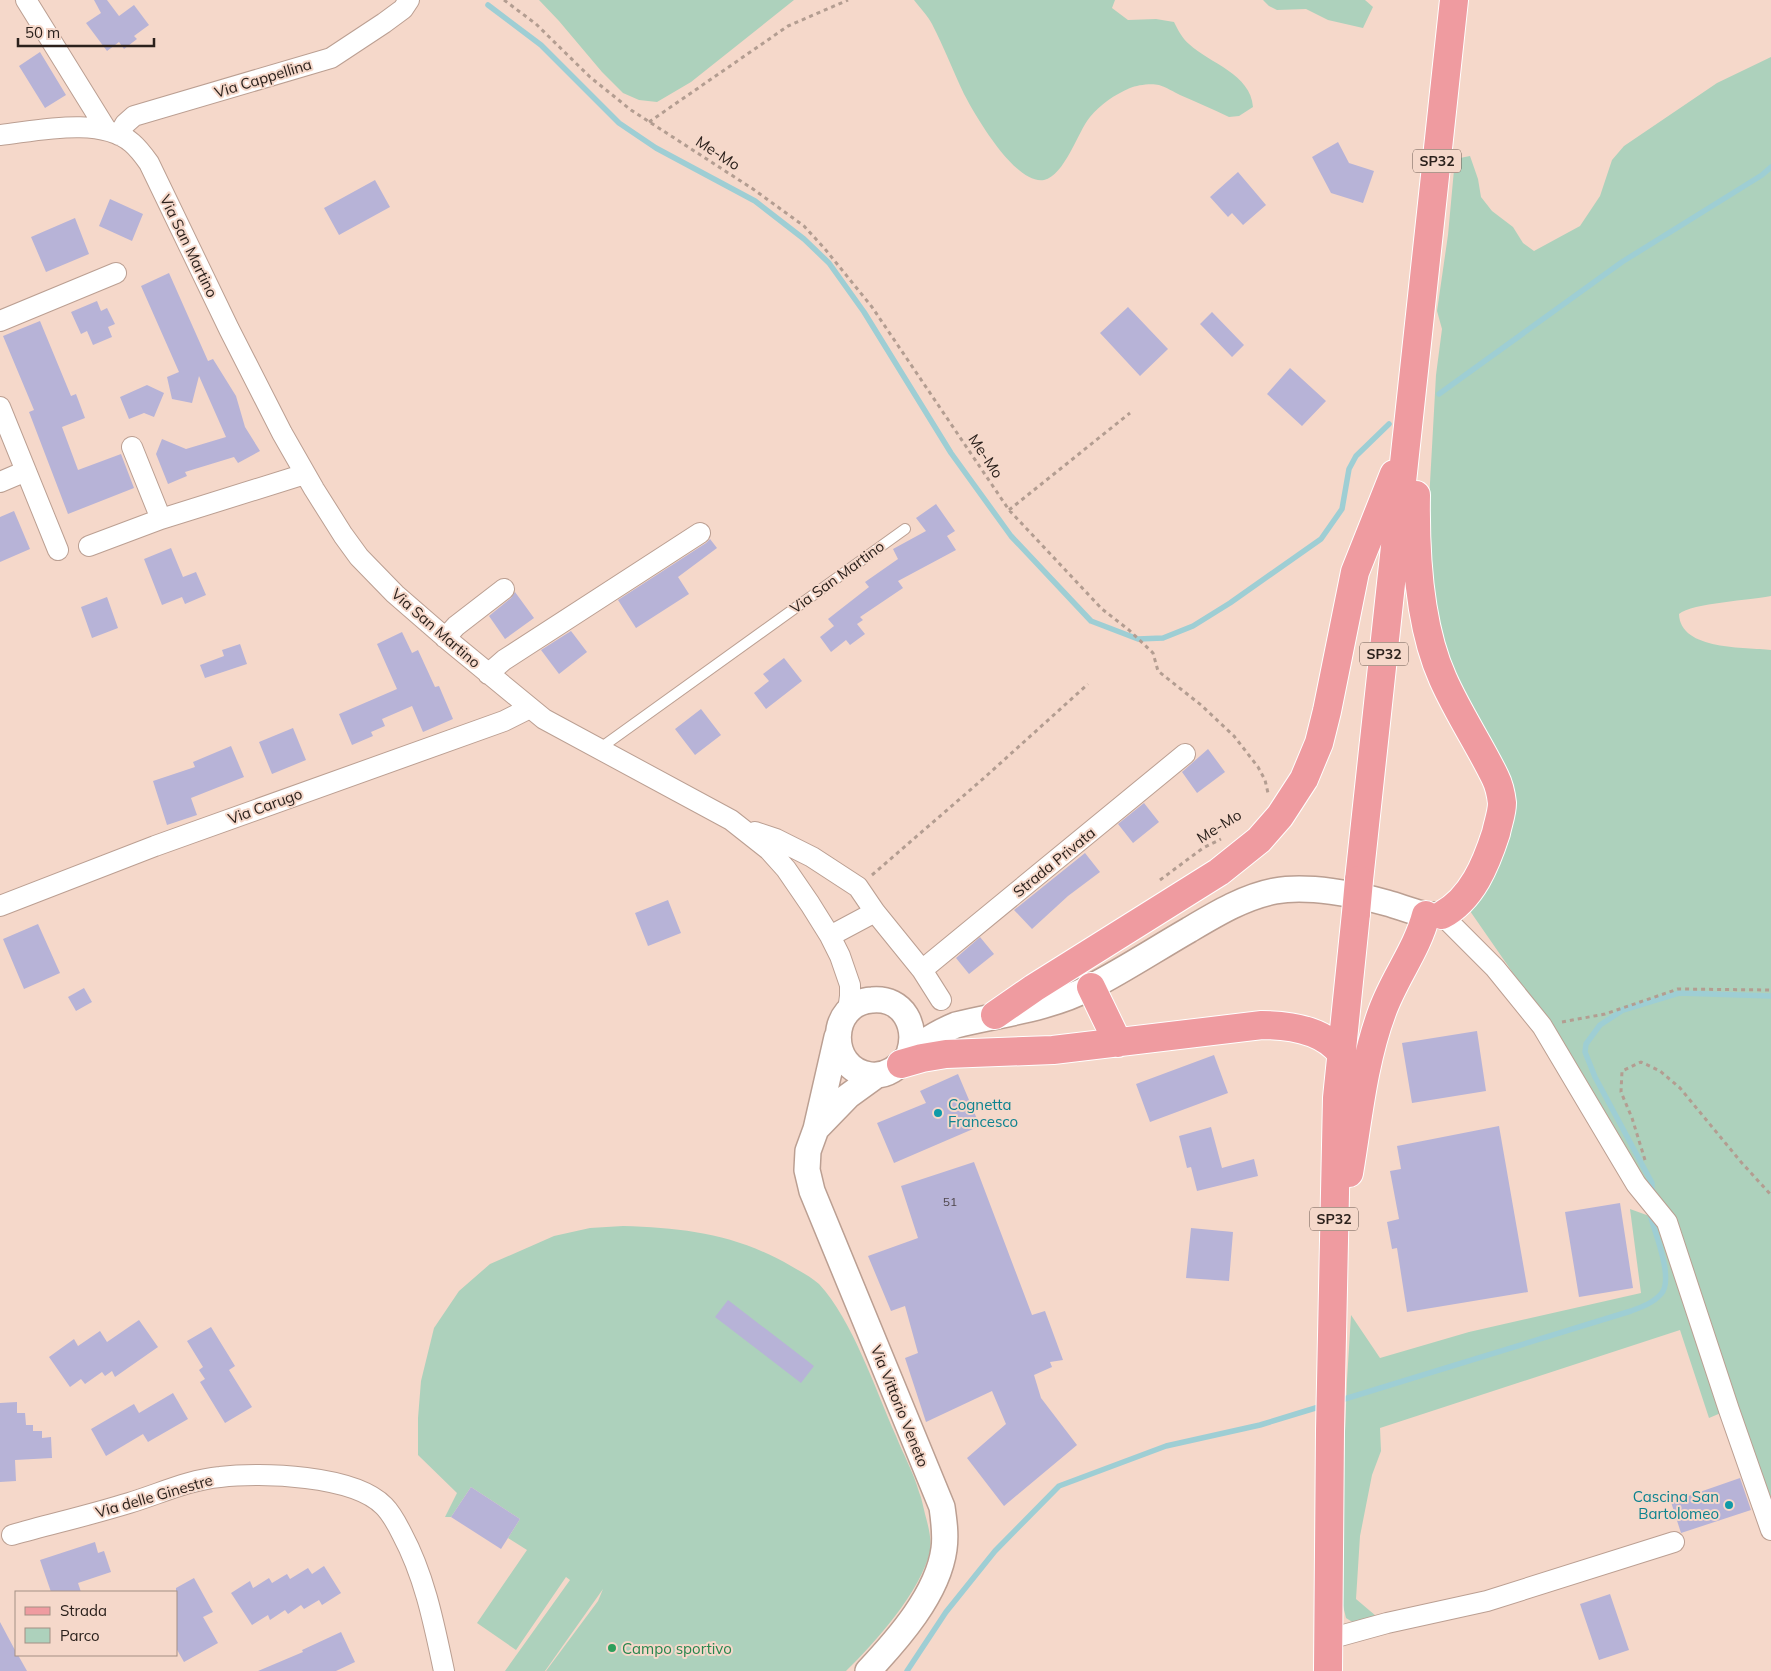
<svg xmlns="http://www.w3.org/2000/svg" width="1771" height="1671" font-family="Mulish,sans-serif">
<rect width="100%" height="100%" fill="#f5d8ca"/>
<path fill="#add1bc" d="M539 0H794L691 82 657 102 639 100 623 93 602 72 559 21Z
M914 0H1115L1112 8 1128 20 1156 19 1174 22C1178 30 1182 38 1189 44 1209 63 1251 74 1253 107L1239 116 1229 117C1213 109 1196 102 1180 95 1174 92 1166 87 1159 85 1151 83 1137 85 1130 88 1114 95 1101 104 1090 117 1077 133 1065 175 1044 180 1015 185 975 115 964 94 953 71 944 47 932 24 928 16 920 8 914 0Z
M1263 0H1365L1373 7 1363 28 1328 20 1306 9 1277 10 1269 6Z
M1771 57V596C1752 600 1692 603 1679 614 1680 651 1747 647 1771 650V1520L1728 1410 1709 1418 1680 1330 1380 1428 1381 1451 1372 1475 1360 1536 1356 1599 1376 1616 1357 1625 1346 1618 1339 1589 1347 1380 1351 1315 1380 1358 1469 1332 1641 1293 1630 1209 1666 1222 1522 986 1470 911 1506 835 1453 689 1435 621 1429 501 1436 375 1442 329 1437 311 1448 235 1455 159 1470 156 1478 179 1481 197 1492 211 1513 227 1523 243 1534 251 1580 226 1600 196 1612 160 1624 146 1717 83Z
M623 1226C685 1228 736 1234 791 1266 800 1271 811 1277 819 1284 852 1319 876 1391 896 1436 903 1454 914 1473 919 1492 922 1499 923 1506 925 1514 928 1525 932 1539 930 1551 921 1591 875 1643 846 1671H546L598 1601 603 1589 545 1671H505L570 1580 566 1577 516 1650 477 1623 527 1550 508 1538 520 1519 471 1487 451 1517H445L457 1493 418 1455V1418L421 1381 434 1328 459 1291 490 1264 554 1236 590 1228Z"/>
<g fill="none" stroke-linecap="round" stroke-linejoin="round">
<path stroke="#9eced4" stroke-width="5.5" d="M488 5 541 45 619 123 656 148 755 201 804 239 829 263 864 312 951 453 1011 536 1091 621 1138 639 1163 638 1193 626 1230 603 1321 539 1342 509 1349 469 1356 456 1389 424
M1439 394 1622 262 1762 175 1771 167
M1652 1194V1183L1595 1077 1585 1052 1586 1044 1600 1025 1623 1010 1679 993 1771 996
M1338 1401 1631 1311C1642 1307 1653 1303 1661 1294 1674 1280 1656 1235 1651 1218L1652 1213
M907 1671 946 1612 995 1551 1059 1486 1166 1446 1260 1425 1322 1406"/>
</g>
<path fill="#b7b3d7" d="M94 0H107L119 16 134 5 149 25 134 36 137 39 124 49 119 42 107 51 86 23 101 13Z
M40 52 66 95 45 108 19 66Z
M1338 142 1349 163 1374 171 1363 203 1331 193 1312 157Z
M1238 172 1266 205 1243 225 1232 213 1228 217 1210 197Z
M375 180 390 207 339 235 324 208Z
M110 199 143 214 132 241 99 226Z
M75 218 89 254 46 272 31 237Z
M169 273 208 361 213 359 236 396 245 427 260 451 238 463 234 457 185 472 187 476 168 484 156 454 162 439 186 449 226 437 199 376 192 403 172 399 167 377 179 372 141 286Z
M97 301 101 311 107 308 115 324 108 327 112 337 93 345 87 331 81 334 71 312Z
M1128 307 1168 349 1140 376 1100 333Z
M1212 312 1244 345 1232 357 1200 324Z
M40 321 71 396 76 394 85 418 62 427 78 470 121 454 134 488 68 514 29 412 34 410 3 336Z
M1290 368 1326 401 1302 426 1267 394Z
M147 385 164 393 154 417 144 413 129 419 120 397Z
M936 504 955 531 947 536 956 550 898 581 903 588 860 617 863 620 857 624 865 634 850 645 846 640 831 652 820 637 834 626 828 619 869 587 865 582 898 559 893 549 926 531 916 518Z
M14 511 30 549 0 562V517Z
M710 539 717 548 678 577 689 594 636 628 618 600 706 543Z
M171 548 183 577 196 572 206 595 185 604 182 597 162 605 144 559Z
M515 592 534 618 505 639 489 616 511 598Z
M107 597 118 628 92 638 81 607Z
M571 631 587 652 559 674 541 650Z
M402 632 412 653 418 650 435 687 439 686 453 719 423 732 412 706 382 719 385 726 371 732 373 736 352 745 339 714 397 689 377 644Z
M240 644 247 664 205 678 200 665 224 656 222 650Z
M784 658 802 681 766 709 754 693 769 681 763 674Z
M701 709 721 735 695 755 675 729Z
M293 728 306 760 272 774 259 742Z
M231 746 244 777 191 798 197 815 167 825 153 781 195 767 193 762Z
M1208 749 1225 772 1197 793 1182 772Z
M1144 803 1159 822 1133 843 1118 824Z
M1085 853 1100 872 1068 896 1032 929 1014 910Z
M668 900 681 933 648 946 635 913Z
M38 924 60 973 24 989 3 939Z
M980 937 994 954 969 974 956 958Z
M84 988 92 1002 76 1011 68 997Z
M1477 1031 1486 1091 1412 1103 1402 1043Z
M1214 1055 1228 1093 1150 1122 1136 1084Z
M958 1074 980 1126 894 1163 877 1123 926 1103 920 1091Z
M1499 1126 1528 1292 1407 1312 1397 1248 1392 1249 1387 1222 1399 1219 1390 1171 1401 1169 1397 1146Z
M1211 1127 1222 1168 1254 1159 1258 1176 1197 1191 1191 1167 1187 1168 1179 1136Z
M974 1162 1032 1315 1045 1311 1063 1360 1050 1362 1052 1367 1034 1375 1041 1398 1077 1445 1004 1506 967 1458 1006 1424 992 1391 926 1422 905 1358 918 1353 905 1306 891 1311 868 1256 918 1238 901 1186Z
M1620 1203 1633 1288 1579 1297 1565 1212Z
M1191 1228 1233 1232 1229 1281 1186 1278Z
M728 1300 814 1366 801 1383 715 1317Z
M139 1320 158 1347 115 1377 112 1371 105 1376 102 1372 85 1384 81 1379 70 1387 49 1357 74 1339 78 1346 100 1331 107 1342Z
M211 1327 235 1366 229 1370 252 1407 225 1423 200 1382 205 1379 199 1370 203 1367 187 1341Z
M173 1393 188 1419 148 1442 143 1434 106 1456 91 1429 134 1404 139 1413Z
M17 1402V1413H25L26 1425H33V1431H42V1438L51 1437 52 1458 15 1460 16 1481 0 1482V1403Z
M1740 1478 1751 1510 1681 1533 1671 1502Z
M471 1487 520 1519 501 1549 451 1517Z
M95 1542 98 1553 104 1551 111 1572 78 1583 81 1592H51L40 1560Z
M324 1566 341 1593 322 1605 319 1600 304 1609 301 1605 288 1614 285 1610 270 1620 268 1615 252 1625 231 1593 250 1581 253 1588 269 1578 272 1583 287 1574 290 1579 308 1568 312 1574Z
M194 1578 213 1612 203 1617 218 1643 184 1662 176 1648V1588Z
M1610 1594 1629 1650 1599 1660 1580 1604Z
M0 1622 16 1652V1655H18L27 1671H0Z
M341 1632 355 1662 336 1671H258L303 1652 302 1650Z"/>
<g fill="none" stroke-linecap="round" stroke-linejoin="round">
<defs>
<path id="service" d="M599 749 905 529"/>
<path id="minor" d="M26 0 106 129
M0 135C37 131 101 116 132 143 138 148 144 156 149 163L229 329 282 433 314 489 343 535 359 557 395 594 448 640 544 719 731 820 769 850 786 869 810 904 830 936 840 956 850 985V996L848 1011
M119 135 125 124 134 116 331 58 384 23 403 9 409 0
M0 321 116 273
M0 407 58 550
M132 447 161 519
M0 482 26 471
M89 546 161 519 305 474
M445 638 456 626 504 589
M488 674 504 660 700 533
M755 832 776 839 812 857 858 887 875 912 922 970 941 1000
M0 906 155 846 504 721 530 708
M1442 915 1495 968 1542 1026 1636 1184 1667 1222 1729 1410 1771 1530
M830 936 875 912
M922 970 1185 754
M12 1535C51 1524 90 1515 129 1503 159 1494 188 1480 220 1477 261 1472 354 1475 384 1506 391 1513 397 1524 402 1534 425 1577 434 1624 444 1671
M1329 1639 1387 1623 1487 1601 1674 1542"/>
<path id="tertiary" d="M837 1037 816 1129 808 1151 807 1170 812 1191 942 1507C944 1521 946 1535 944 1549 938 1594 898 1639 868 1671
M909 1054C918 1027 904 997 872 1000 828 1003 827 1069 870 1075 894 1078 906 1056 923 1043 934 1035 944 1030 956 1025 1001 1014 1049 1009 1091 987 1124 970 1156 949 1189 930 1216 914 1244 897 1275 891 1308 885 1355 894 1387 903 1406 908 1422 917 1442 915
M816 1129 848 1096 877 1075"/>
<path id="primary" d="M1416 495C1415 553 1419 626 1443 679 1458 713 1479 744 1495 777 1499 785 1501 794 1502 803 1502 813 1498 823 1496 833 1486 864 1472 899 1442 915
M1359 880 1454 0
M1091 987 1118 1043
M995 1015 1034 988 1219 872 1259 840 1280 816 1304 779 1319 743 1327 711 1355 572 1394 474
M901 1064 922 1058 946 1054 1053 1050 1262 1025C1289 1025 1323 1030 1341 1053
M1349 1173C1358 1120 1363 1063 1382 1012 1394 978 1417 950 1426 915
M1328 1671 1330 1431 1337 1098 1356 913"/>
</defs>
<use href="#service" stroke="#bb9f92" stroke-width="12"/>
<use href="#minor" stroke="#bb9f92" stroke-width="22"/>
<use href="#tertiary" stroke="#bb9f92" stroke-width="28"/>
<use href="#primary" stroke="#fff" stroke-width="30"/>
<path stroke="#b39d91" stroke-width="3" stroke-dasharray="4 4" stroke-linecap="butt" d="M504 0 536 24 590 77 631 110 753 189 804 226 825 249 872 307 1009 510 1102 609 1129 630 1153 653 1158 671 1201 705 1234 736 1258 767 1265 780 1268 793
M649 122 788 26 848 0
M1009 510 1130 413
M872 875 984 778 1088 684
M1160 880 1203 848 1221 839
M1562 1022 1605 1014 1678 989 1771 990
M1645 1160 1632 1118 1621 1092 1622 1071 1641 1062 1660 1071 1680 1088 1741 1162 1771 1195"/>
<use href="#service" stroke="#fff" stroke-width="10"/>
<use href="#minor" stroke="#fff" stroke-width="20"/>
<use href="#tertiary" stroke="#fff" stroke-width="25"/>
<use href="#primary" stroke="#ef9ba0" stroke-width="28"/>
<defs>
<path id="primary-bridge" d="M1356 913 1359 880"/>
</defs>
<use href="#primary-bridge" stroke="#fff" stroke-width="30" stroke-linecap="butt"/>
<use href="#primary-bridge" stroke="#ef9ba0" stroke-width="28"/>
</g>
<g fill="#0f9aa8" stroke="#f5d8ca" stroke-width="2">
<circle cx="938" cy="1113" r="5"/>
<circle cx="1729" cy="1505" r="5"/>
</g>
<circle fill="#2e9e5b" stroke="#f5d8ca" stroke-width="2" cx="612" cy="1648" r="5"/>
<g text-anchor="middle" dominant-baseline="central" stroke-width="4" stroke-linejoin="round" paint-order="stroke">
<g font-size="12" fill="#4e464b">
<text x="950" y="1201">51</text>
</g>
<g fill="#f5d8ca" stroke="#685850" stroke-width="1">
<rect x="1413" y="149.5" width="48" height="23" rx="4"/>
<rect x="1360" y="642.5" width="48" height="23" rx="4"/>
<rect x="1310" y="1207.5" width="48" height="23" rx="4"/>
</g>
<g font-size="14" font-weight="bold" fill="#2b211c">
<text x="1437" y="161">SP32</text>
<text x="1384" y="654">SP32</text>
<text x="1334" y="1219">SP32</text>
</g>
<g font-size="15" fill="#2b211c" stroke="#f5d8ca">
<text transform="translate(263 78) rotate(-17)">Via Cappellina</text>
<text transform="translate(718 153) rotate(33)">Me-Mo</text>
<text transform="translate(189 246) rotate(64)">Via San Martino</text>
<text transform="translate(986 456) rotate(56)">Me-Mo</text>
<text transform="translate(837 577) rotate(-36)">Via San Martino</text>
<text transform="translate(436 628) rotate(41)">Via San Martino</text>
<text transform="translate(265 806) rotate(-20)">Via Carugo</text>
<text transform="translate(1219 826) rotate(-32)">Me-Mo</text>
<text transform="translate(1054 862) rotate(-39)">Strada Privata</text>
<text transform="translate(900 1406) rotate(68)">Via Vittorio Veneto</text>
<text transform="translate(154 1496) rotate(-16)">Via delle Ginestre</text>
</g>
<g font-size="15" fill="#0d838f" stroke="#f5d8ca" text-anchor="start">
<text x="948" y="1104">Cognetta<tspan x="948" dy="17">Francesco</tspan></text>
<text x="1719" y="1496" text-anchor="end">Cascina San<tspan x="1719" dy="17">Bartolomeo</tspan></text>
</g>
<g font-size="15" fill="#27864d" stroke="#f5d8ca" text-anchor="start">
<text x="622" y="1648">Campo sportivo</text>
</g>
</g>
<rect x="15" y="1591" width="162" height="65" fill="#f5d8ca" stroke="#a48f84"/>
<rect x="25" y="1607" width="25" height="8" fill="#ef9ba0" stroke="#a48f84"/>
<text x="60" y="1616" font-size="15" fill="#2b211c">Strada</text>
<rect x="25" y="1628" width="25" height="15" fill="#add1bc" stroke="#a48f84"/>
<text x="60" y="1641" font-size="15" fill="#2b211c">Parco</text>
<path d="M18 38v8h136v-8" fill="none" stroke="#2b211c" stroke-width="2.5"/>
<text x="25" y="38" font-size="15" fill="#2b211c" stroke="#f5d8ca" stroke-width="4" paint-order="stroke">50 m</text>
</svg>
